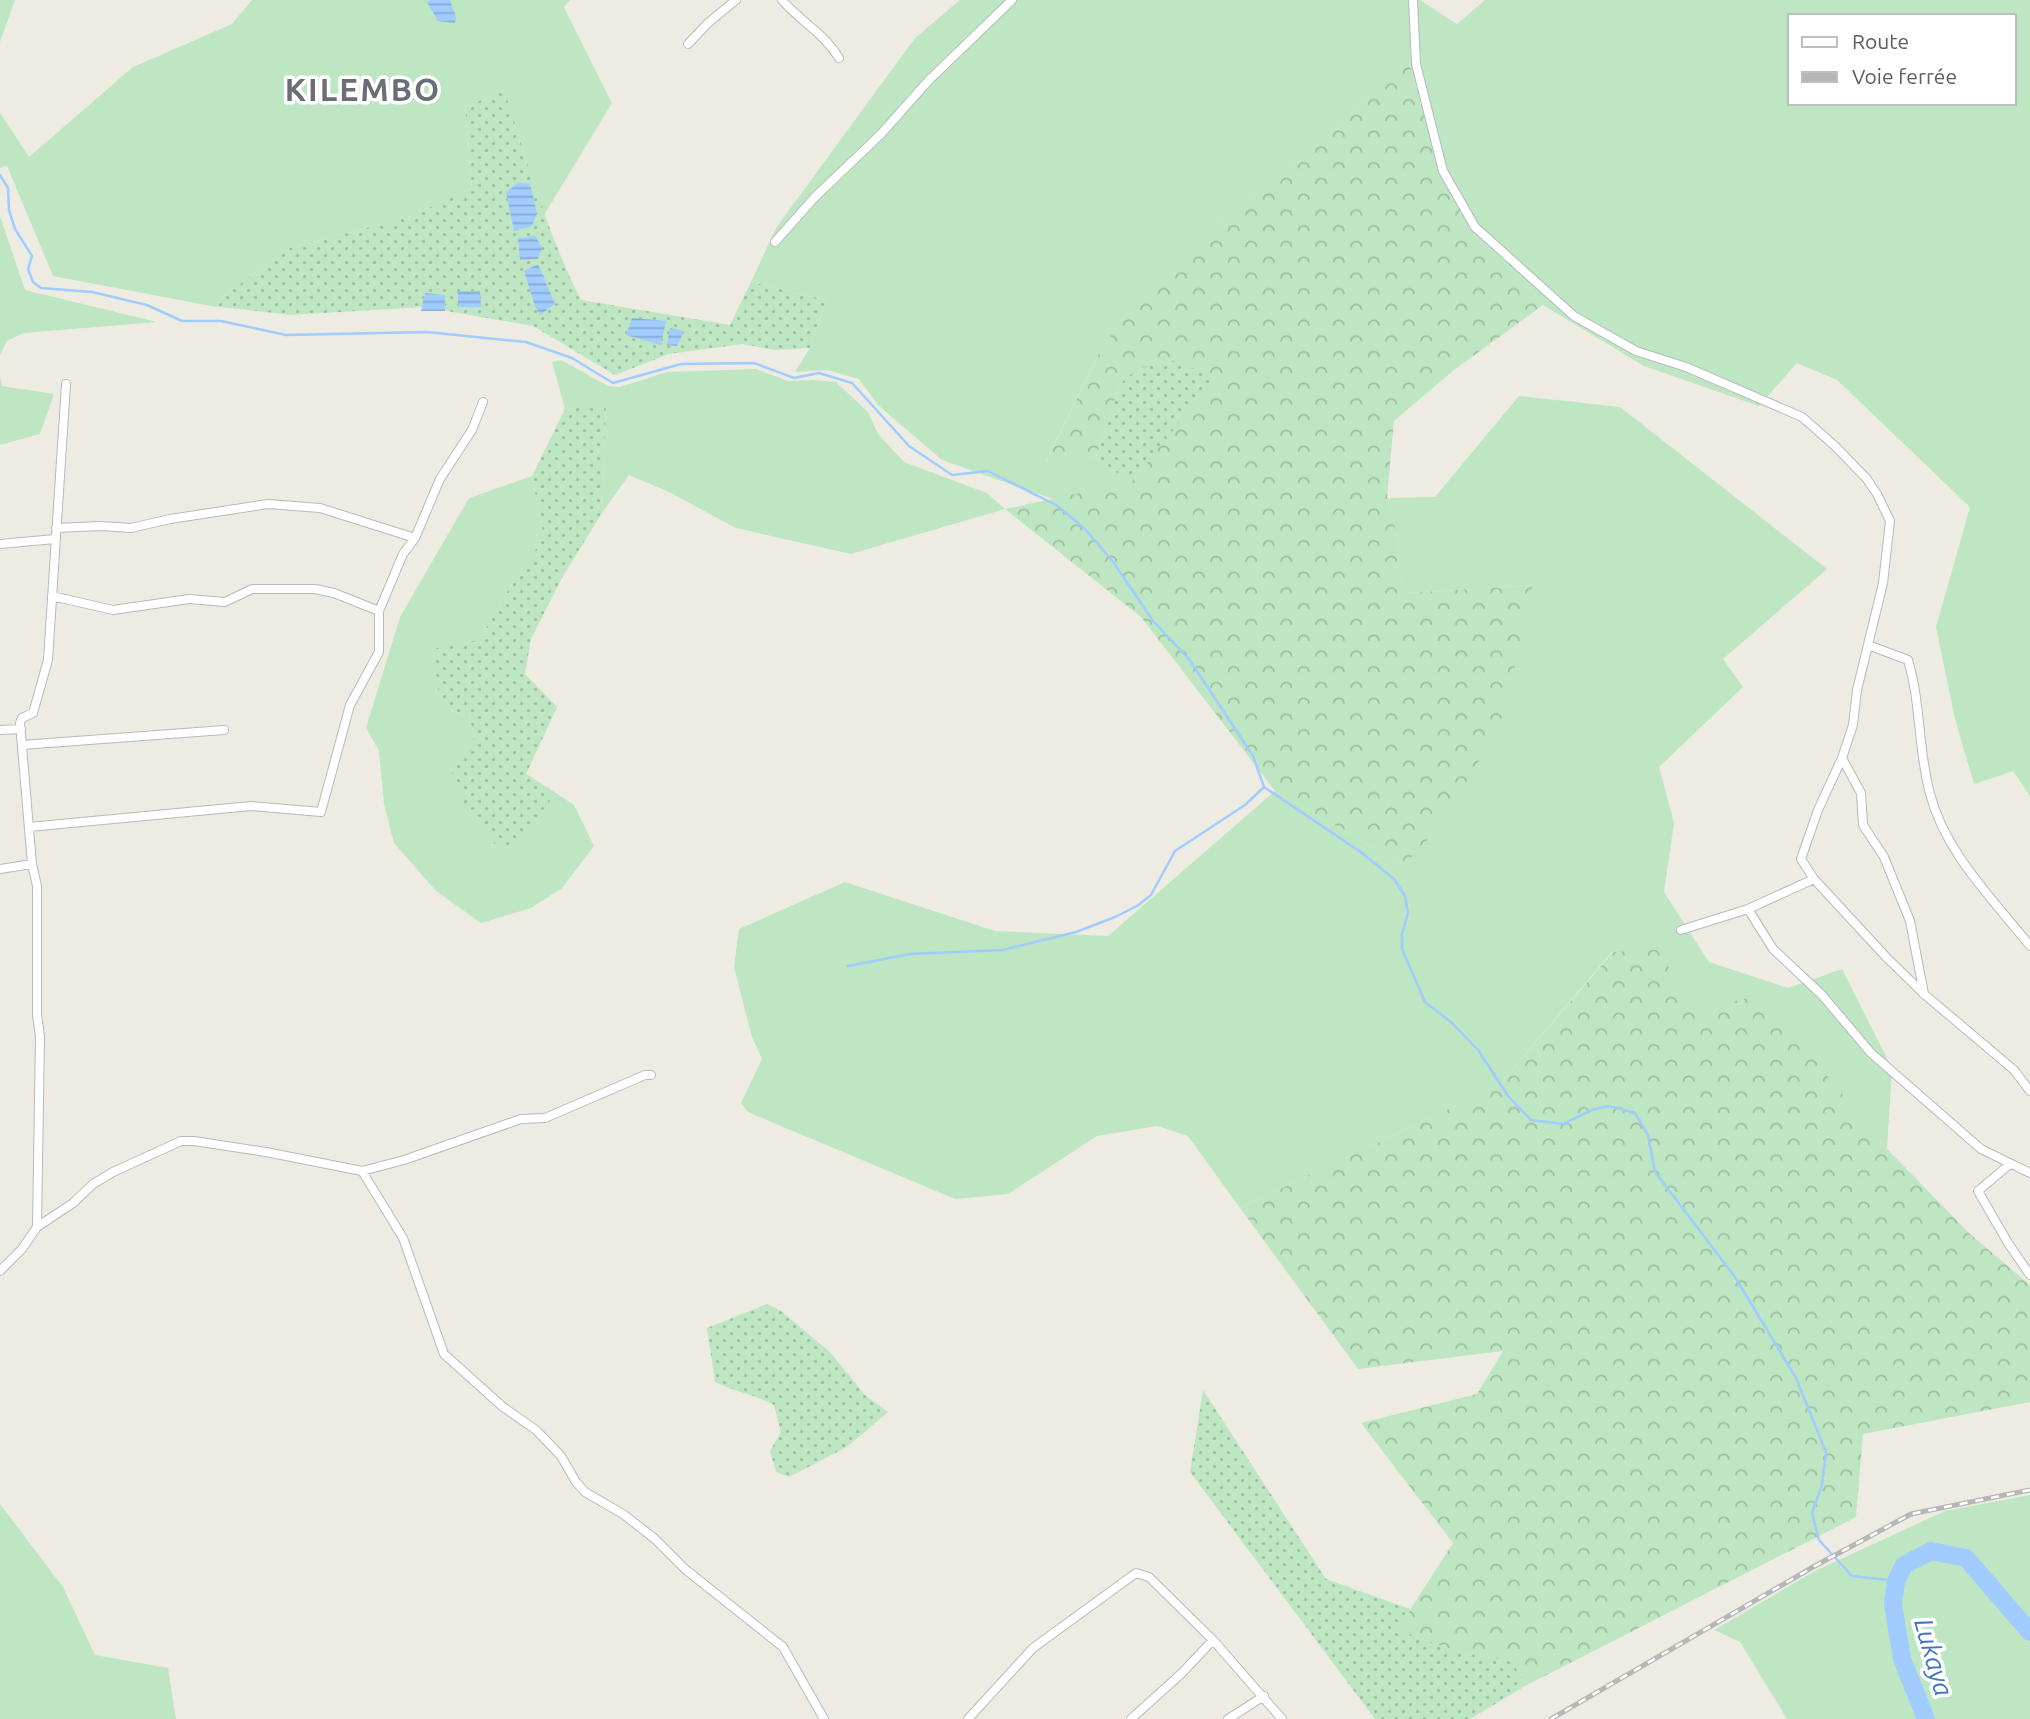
<svg xmlns="http://www.w3.org/2000/svg" width="2030" height="1719" font-family="Ubuntu,sans-serif">
<defs>
<pattern id="forest-crowns" width="20" height="18" patternUnits="userSpaceOnUse" patternTransform="scale(1.75)"><rect width="20" height="18" fill="#bee6c2"/><path d="M2 6a3 3 0 1 1 6 0M12 15a3 3 0 1 1 6 0" fill="none" stroke="#9dbea1"/></pattern>
<pattern id="garden-dots" width="8" height="8" patternUnits="userSpaceOnUse" patternTransform="scale(1.75)"><rect width="8" height="8" fill="#bee6c2"/><path d="M2 2h.1M6 6h.1" fill="none" stroke="#9dbea1" stroke-width="1.8" stroke-linecap="round"/></pattern>
<pattern id="water-rules" width="6" height="5" patternUnits="userSpaceOnUse" patternTransform="scale(1.75)"><rect width="6" height="5" fill="#a0ccff"/><path d="M0 2.5h6" fill="none" stroke="#85a9d2"/></pattern>
</defs>
<rect width="100%" height="100%" fill="#eeece2"/>
<path fill="#bee6c2" fill-rule="evenodd" d="M0 0H15L0 42Z
M252 0H570L564 7 612 103 544 215 504 91 465 107 472 188 411 216 287 249 211 306 53 276 7 166 0 168V113L29 157 133 67 232 24Z
M960 0H1420L1457 24 1485 0H2030V796L2013 771 1974 784 1955 719 1936 627 1970 507 1837 380 1797 363 1759 406 1644 366 1543 305 1525 281 1474 232 1443 176 1408 60 1318 144 1205 232 1132 305 1100 351 1046 461 1096 457 1131 483 1053 499 942 460 878 405 859 379 827 370 795 372 810 348 826 300 751 282 776 228 915 38ZM1790 16H2014V103H1790Z
M0 216 25 290 157 322 24 333 7 341 0 355Z
M561 360 608 386 620 387 667 372 756 369 788 381 813 380 836 382 868 412 878 434 904 462 987 493 1005 509 851 554 736 528 669 492 629 475 602 513 606 406 565 409 552 362Z
M0 375 2 386 54 394 40 434 0 445Z
M1519 396 1620 407 1827 569 1723 659 1743 687 1659 767 1674 823 1664 892 1709 962 1788 988 1842 969 1892 1068 1887 1149 1761 995 1699 1011 1612 952 1499 1085 1240 1208 1188 1136 1157 1126 1097 1136 1008 1194 955 1199 748 1112 741 1103 762 1059 752 1037 734 967 739 929 845 882 995 931 1108 936 1275 791 1404 865 1533 585 1409 593 1396 569 1399 542 1387 498 1435 497Z
M532 476 544 538 513 582 479 640 451 710 469 718 475 736 464 755 536 820 556 793 574 805 594 846 562 888 531 908 481 923 436 891 394 843 384 804 379 751 366 728 400 617 469 498Z
M2030 1495V1719H1787L1740 1642 1714 1630 1815 1571 1945 1511Z
M0 1504 63 1587 95 1655 168 1668 176 1719H0Z"/>
<path fill="url(#forest-crowns)" d="M1408 60 1443 176 1474 232 1525 281 1543 305 1454 370 1394 421 1387 498 1399 542 1396 569 1409 593 1533 585 1507 703 1497 732 1450 808 1429 838 1404 865 1275 791 1141 617 1005 509 1131 482 1120 384 1096 457 1046 462 1100 351 1132 305 1205 232 1318 144Z
M1657 950 1699 1011 1761 994 1887 1149 1970 1234 2030 1285V1402L1863 1434 1856 1517 1527 1685 1511 1661 1461 1653 1397 1630 1453 1543 1361 1423 1477 1394 1503 1351 1358 1369 1240 1208 1499 1085 1613 952Z"/>
<path fill="url(#garden-dots)" d="M504 90C527 161 547 233 581 300L730 325 751 282 826 300 810 348 775 350 742 344 669 354 615 375 533 326 424 307 291 315 211 306 287 249 411 216 472 188 465 107Z
M1174 361 1215 377 1131 483 1096 457 1120 384 1137 369Z
M606 405 602 513 563 576 531 639 525 674 557 707 526 774 556 793 536 820 511 848H498L466 809 450 767 464 755 475 736 469 718 451 710 440 700 432 649 479 640 513 582 544 538 532 476 565 409Z
M767 1304 781 1311 830 1352 865 1395 888 1412 847 1447 789 1477 776 1472 770 1451 781 1432 774 1405C755 1395 734 1391 715 1382L707 1328Z
M1203 1390 1326 1579 1410 1609 1398 1630 1461 1653 1511 1661 1527 1685 1470 1719H1375L1190 1472Z"/>
<path fill="url(#water-rules)" d="M431 0H450L456 17 455 23 438 21 427 2Z
M518 183 530 184 537 213 532 226 514 231 506 192Z
M535 236 542 247 538 259 520 260 518 238Z
M538 264 555 304 540 315 535 306 524 271Z
M458 291H480L481 307H458Z
M425 293 445 295V311H421Z
M632 318 666 321 661 345 626 335Z
M670 328 684 331 677 346 667 345Z"/>
<g fill="none" stroke-linecap="round" stroke-linejoin="round">
<path stroke="#a0ccff" stroke-width="2.5" d="M0 175 8 188 9 210 15 229 32 256 28 269 33 282 41 288 92 292 147 305 182 321H221L286 335 427 332 526 342 572 358 613 383 681 364 754 363 794 378 819 373 852 383 909 446 952 475 988 471 1056 505 1085 529 1114 563 1153 621 1189 659 1253 756 1264 787 1362 853 1394 879 1405 896 1408 913 1402 934V949L1425 1002 1452 1023 1478 1050 1508 1096 1531 1120 1563 1124 1592 1110 1609 1106 1635 1113 1648 1135 1655 1172 1735 1277 1796 1378 1826 1452 1822 1485 1812 1513 1819 1540 1852 1576 1896 1581
M848 966 910 954 1003 950 1076 932 1115 917 1137 906 1151 895 1175 851 1245 805 1264 787"/>
<path stroke="#a0ccff" stroke-width="18" d="M1926 1719 1902 1659 1893 1604 1896 1581 1904 1565 1931 1551 1966 1558 2030 1632"/>
<defs>
<path id="minor" d="M782 0C801 22 824 33 839 58
M1413 0 1416 64 1443 171 1475 227 1574 316 1636 351 1686 367 1802 417 1835 446 1866 478 1877 494 1890 521 1883 583 1857 690 1853 725 1842 758 1818 810 1801 859 1814 879 1887 958 1924 994 2014 1070 2030 1091
M688 44 708 23 736 0
M775 242 814 198 881 134 929 80 1012 0
M56 528 101 526 131 528 170 519 268 504 320 508 415 538
M0 544 55 539
M52 596 113 610 189 599 225 602 252 589H315L334 593 379 611
M1868 645 1908 660C1921 703 1918 750 1930 794 1946 854 1993 899 2030 946
M0 730 21 729
M22 745 224 730
M1842 758 1861 793 1863 825 1884 857 1910 921 1924 994
M29 827 251 806 321 812 350 705 379 652V611L403 554 415 538 440 479 472 430 483 402
M0 869 32 864
M1748 909 1773 949 1822 995 1871 1053 1981 1149 2030 1173
M1681 930 1748 909 1814 879
M2010 1164 1978 1191 2008 1243 2030 1275
M362 1171 403 1238 444 1354 503 1407 536 1430 561 1456 576 1482 585 1492 623 1514 655 1539 685 1569 783 1647 824 1719
M37 1227 40 1036 37 1015V886L32 864 20 723 22 718 33 713 48 660 66 384
M0 1271 22 1249 37 1227 73 1203 93 1184 113 1172 181 1141H194L266 1152 362 1171 404 1160 521 1119 545 1118 645 1075H651
M968 1719 1033 1648 1136 1573 1149 1577 1213 1640 1282 1719
M1131 1719 1182 1673 1213 1640
M1228 1719 1264 1696"/>
</defs>
<use href="#minor" stroke="#b7b9bf" stroke-width="10"/>
<use href="#minor" stroke="#fff" stroke-width="8"/>
<defs>
<path id="rail" d="M1551 1719 1813 1567 1911 1514 2030 1490"/>
</defs>
<use href="#rail" stroke="#b5b6b6" stroke-width="5"/>
<use href="#rail" stroke="#fff" stroke-width="2.5" stroke-dasharray="8" stroke-linecap="butt"/>
</g>
<g text-anchor="middle" dominant-baseline="central" stroke-width="7" stroke-linejoin="round" paint-order="stroke">
<g font-size="26" font-style="italic" fill="#4173c5" stroke="#fff">
<text transform="translate(1934 1657) rotate(74)">Lukaya</text>
</g>
<g font-size="32" font-weight="bold" letter-spacing="2" fill="#6b6f75" stroke="#fff">
<text x="363" y="89">KILEMBO</text>
</g>
</g>
<rect x="1788" y="14" width="228" height="91" fill="#ffffff" stroke="#bdbec1" stroke-width="2"/>
<rect x="1802" y="37" width="35" height="10" fill="#ffffff" stroke="#bdbec1" stroke-width="2"/>
<text x="1852" y="49" font-size="21" fill="#5a5d63">Route</text>
<rect x="1802" y="72" width="35" height="10" fill="#b5b6b6" stroke="#bdbec1" stroke-width="2"/>
<text x="1852" y="84" font-size="21" fill="#5a5d63">Voie ferrée</text>
</svg>
